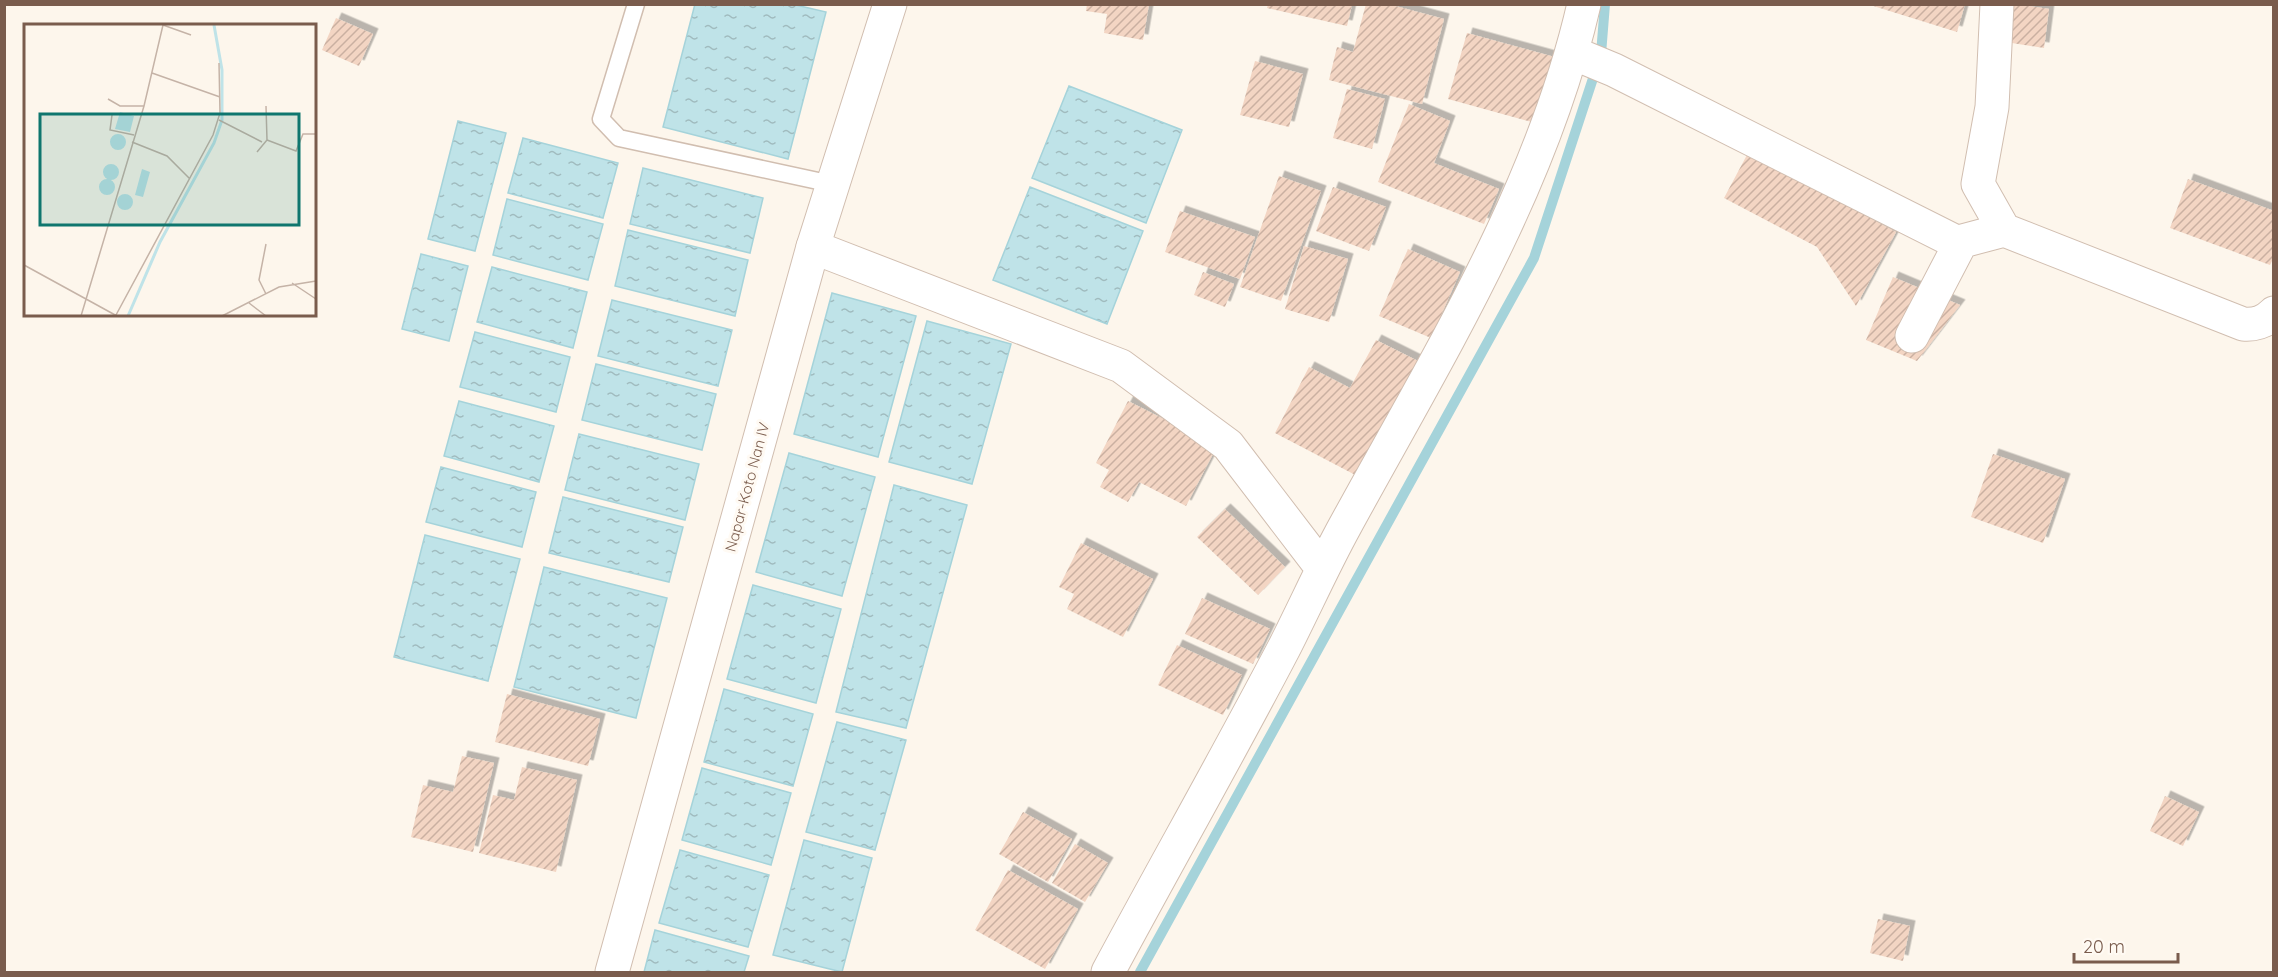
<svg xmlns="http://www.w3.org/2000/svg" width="2278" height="977" font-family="Quicksand,sans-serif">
<defs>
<pattern id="water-ripples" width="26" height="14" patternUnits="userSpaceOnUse" patternTransform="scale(1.5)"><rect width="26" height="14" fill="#bfe3e8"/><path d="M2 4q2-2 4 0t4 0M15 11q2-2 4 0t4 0" fill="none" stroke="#a0bbbe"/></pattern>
<pattern id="building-hatch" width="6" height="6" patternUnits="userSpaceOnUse" patternTransform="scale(1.5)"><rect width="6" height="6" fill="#f3d5c3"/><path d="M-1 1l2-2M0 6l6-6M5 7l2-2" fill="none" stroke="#cab0a1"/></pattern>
<filter id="shadow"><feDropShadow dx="5.5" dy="-5.5" stdDeviation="0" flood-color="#0004"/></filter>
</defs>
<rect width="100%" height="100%" fill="#fdf6ec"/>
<path fill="url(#water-ripples)" stroke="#a5d3da" stroke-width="1.5" d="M695 4 796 5 826 12 788 159 663 127Z
M1069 86 1182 130 1146 223 1032 178Z
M458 121 506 133 475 251 428 239Z
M523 138 618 163 603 218 508 193Z
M643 168 763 198 750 253 630 224Z
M1030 187 1143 231 1107 324 993 280Z
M507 199 603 224 588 280 493 255Z
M628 230 748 260 735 316 615 286Z
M421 254 468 266 449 341 402 329Z
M492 267 587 292 573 348 477 322Z
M832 293 916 316 878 457 794 434Z
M612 300 732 330 718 386 598 356Z
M927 321 1011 344 972 484 889 462Z
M475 332 570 357 556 412 460 387Z
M596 364 716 394 702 450 582 420Z
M459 401 554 426 539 482 444 456Z
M579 434 699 464 685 520 565 490Z
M789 453 875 477 842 596 756 572Z
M441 467 536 492 522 547 426 522Z
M894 485 967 505 906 728 836 712Z
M563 497 683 527 669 582 549 553Z
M425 535 520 559 488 681 394 657Z
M544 567 667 598 636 718 514 687Z
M753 585 841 609 816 703 727 679Z
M724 689 813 714 793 786 704 762Z
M837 722 906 740 875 850 806 832Z
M702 768 791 793 771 865 682 840Z
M804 840 872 858 842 972 773 955Z
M680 850 769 875 748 947 659 923Z
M655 930 749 956 744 972H644Z"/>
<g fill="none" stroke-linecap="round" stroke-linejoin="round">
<path stroke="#a5d3da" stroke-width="10" d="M1140 972 1534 258 1601 54 1605 4"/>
</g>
<path fill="url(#building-hatch)" filter="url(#shadow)" d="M1087 4H1149L1143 40 1104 33 1107 14 1086 11Z
M1366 4H1388L1444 19 1422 104 1329 80 1337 47 1353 52Z
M1867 4H1965L1957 32Z
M1985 4H2015L2049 9 2044 48 1980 38Z
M1268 5H1352L1347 26 1267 8Z
M336 18 373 34 359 66 322 50Z
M1467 33 1558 58 1539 124 1448 99Z
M1255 61 1303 74 1289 127 1240 115Z
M1347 89 1385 99 1372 149 1333 138Z
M1409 104 1450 121 1434 163 1499 189 1484 224 1378 182Z
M1748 153 1896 232 1856 306 1817 247 1724 198Z
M1279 176 1321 191 1281 301 1240 287Z
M2188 179 2274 211V257L2270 265 2170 228Z
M1333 187 1386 207 1369 251 1316 231Z
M1180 211 1255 237 1240 279 1165 252Z
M1304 246 1348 259 1329 322 1285 309Z
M1408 249 1460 272 1431 338 1379 316Z
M1203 272 1234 284 1225 307 1194 295Z
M1893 277 1960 305 1917 361 1866 340Z
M1376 340 1424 364 1363 479 1275 433 1309 367 1350 388Z
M1128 401 1217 446 1186 506 1139 482 1128 502 1100 487 1109 470 1096 463Z
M1993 454 2065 479 2043 543 1971 517Z
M1225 509 1285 567 1258 595 1197 537Z
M1081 543 1153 579 1123 637 1067 609 1074 594 1059 587Z
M1202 598 1270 629 1253 664 1185 634Z
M1177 645 1242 675 1223 715 1158 685Z
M507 694 600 719 588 766 495 742Z
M462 756 494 763 473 852 411 837 423 785 453 792Z
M522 767 577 780 556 872 479 853 493 795 514 800Z
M2165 796 2199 812 2183 846 2150 831Z
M1023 812 1072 839 1048 882 999 854Z
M1075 844 1108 863 1085 902 1052 883Z
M1008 870 1078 909 1045 969 975 930Z
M1878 919 1910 926 1903 961 1870 953Z"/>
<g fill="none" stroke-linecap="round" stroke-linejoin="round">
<defs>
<path id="service" d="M636 4 601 119 619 138 832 184"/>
<path id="minor" d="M1573 53 1614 70 1960 244
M2004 230 2243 324C2256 325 2265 322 2274 313
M813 247 1121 366 1228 445 1322 568
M1912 336 1960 244 1959 242 2004 230 1978 184 1992 107 1997 4
M1108 972C1166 864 1227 757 1284 648 1305 607 1323 566 1345 526 1436 359 1541 192 1584 4"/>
<path id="tertiary" d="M612 972 813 247 890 4"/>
</defs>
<use href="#service" stroke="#d1beb0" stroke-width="19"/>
<use href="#minor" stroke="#d1beb0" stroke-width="35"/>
<use href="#tertiary" stroke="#d1beb0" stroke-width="35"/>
<use href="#service" stroke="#fff" stroke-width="16"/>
<use href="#minor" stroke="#fff" stroke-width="33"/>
<use href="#tertiary" stroke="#fff" stroke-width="33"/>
</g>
<g text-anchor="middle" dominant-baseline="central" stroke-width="6" stroke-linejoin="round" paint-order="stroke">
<g font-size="15" fill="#7a5c4d" stroke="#fffaf3">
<text transform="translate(747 487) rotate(-75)">Napar-Koto Nan IV</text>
</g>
</g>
<g transform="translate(24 24)">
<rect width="292" height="292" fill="#fdf6ec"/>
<path d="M96 88 110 92 106 108 91 105ZM86 118a8 8 0 1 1 16 0a8 8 0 1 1-16 0ZM79 148a8 8 0 1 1 16 0a8 8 0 1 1-16 0ZM118 145 126 148 119 173 111 171ZM75 163a8 8 0 1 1 16 0a8 8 0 1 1-16 0ZM93 178a8 8 0 1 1 16 0a8 8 0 1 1-16 0Z" fill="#bfe3e8"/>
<path fill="none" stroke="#bfe3e8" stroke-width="3" d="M104 292 136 218 190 119 198 96V46L190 1"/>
<path fill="none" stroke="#c5b3a7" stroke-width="1.5" d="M139 1 167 11M128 49 196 73M84 75 96 82H120M88 91 86 106 110 111M195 96 238 118M243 116 272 127 279 110H292M108 118 143 132 166 155M233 128 243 116 242 82M0 241 93 292M268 259 292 275M242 270 235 256 242 220M225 279 242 292M92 291 189 111 196 89 195 39M57 292 120 82 139 1M198 292 255 263 292 257"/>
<path fill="#0f766e" fill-opacity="0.15" stroke="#0f766e" stroke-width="3" d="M16 90H275V201H16Z"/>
<rect width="292" height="292" fill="none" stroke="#7a5c4d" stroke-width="3"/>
</g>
<rect width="2278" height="977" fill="none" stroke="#7a5c4d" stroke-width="12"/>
<path d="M2074 953v9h104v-9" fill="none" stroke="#7a5c4d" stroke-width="3"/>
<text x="2083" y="953" font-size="18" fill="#7a5c4d" stroke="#fffaf3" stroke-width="4.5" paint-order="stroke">20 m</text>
</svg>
